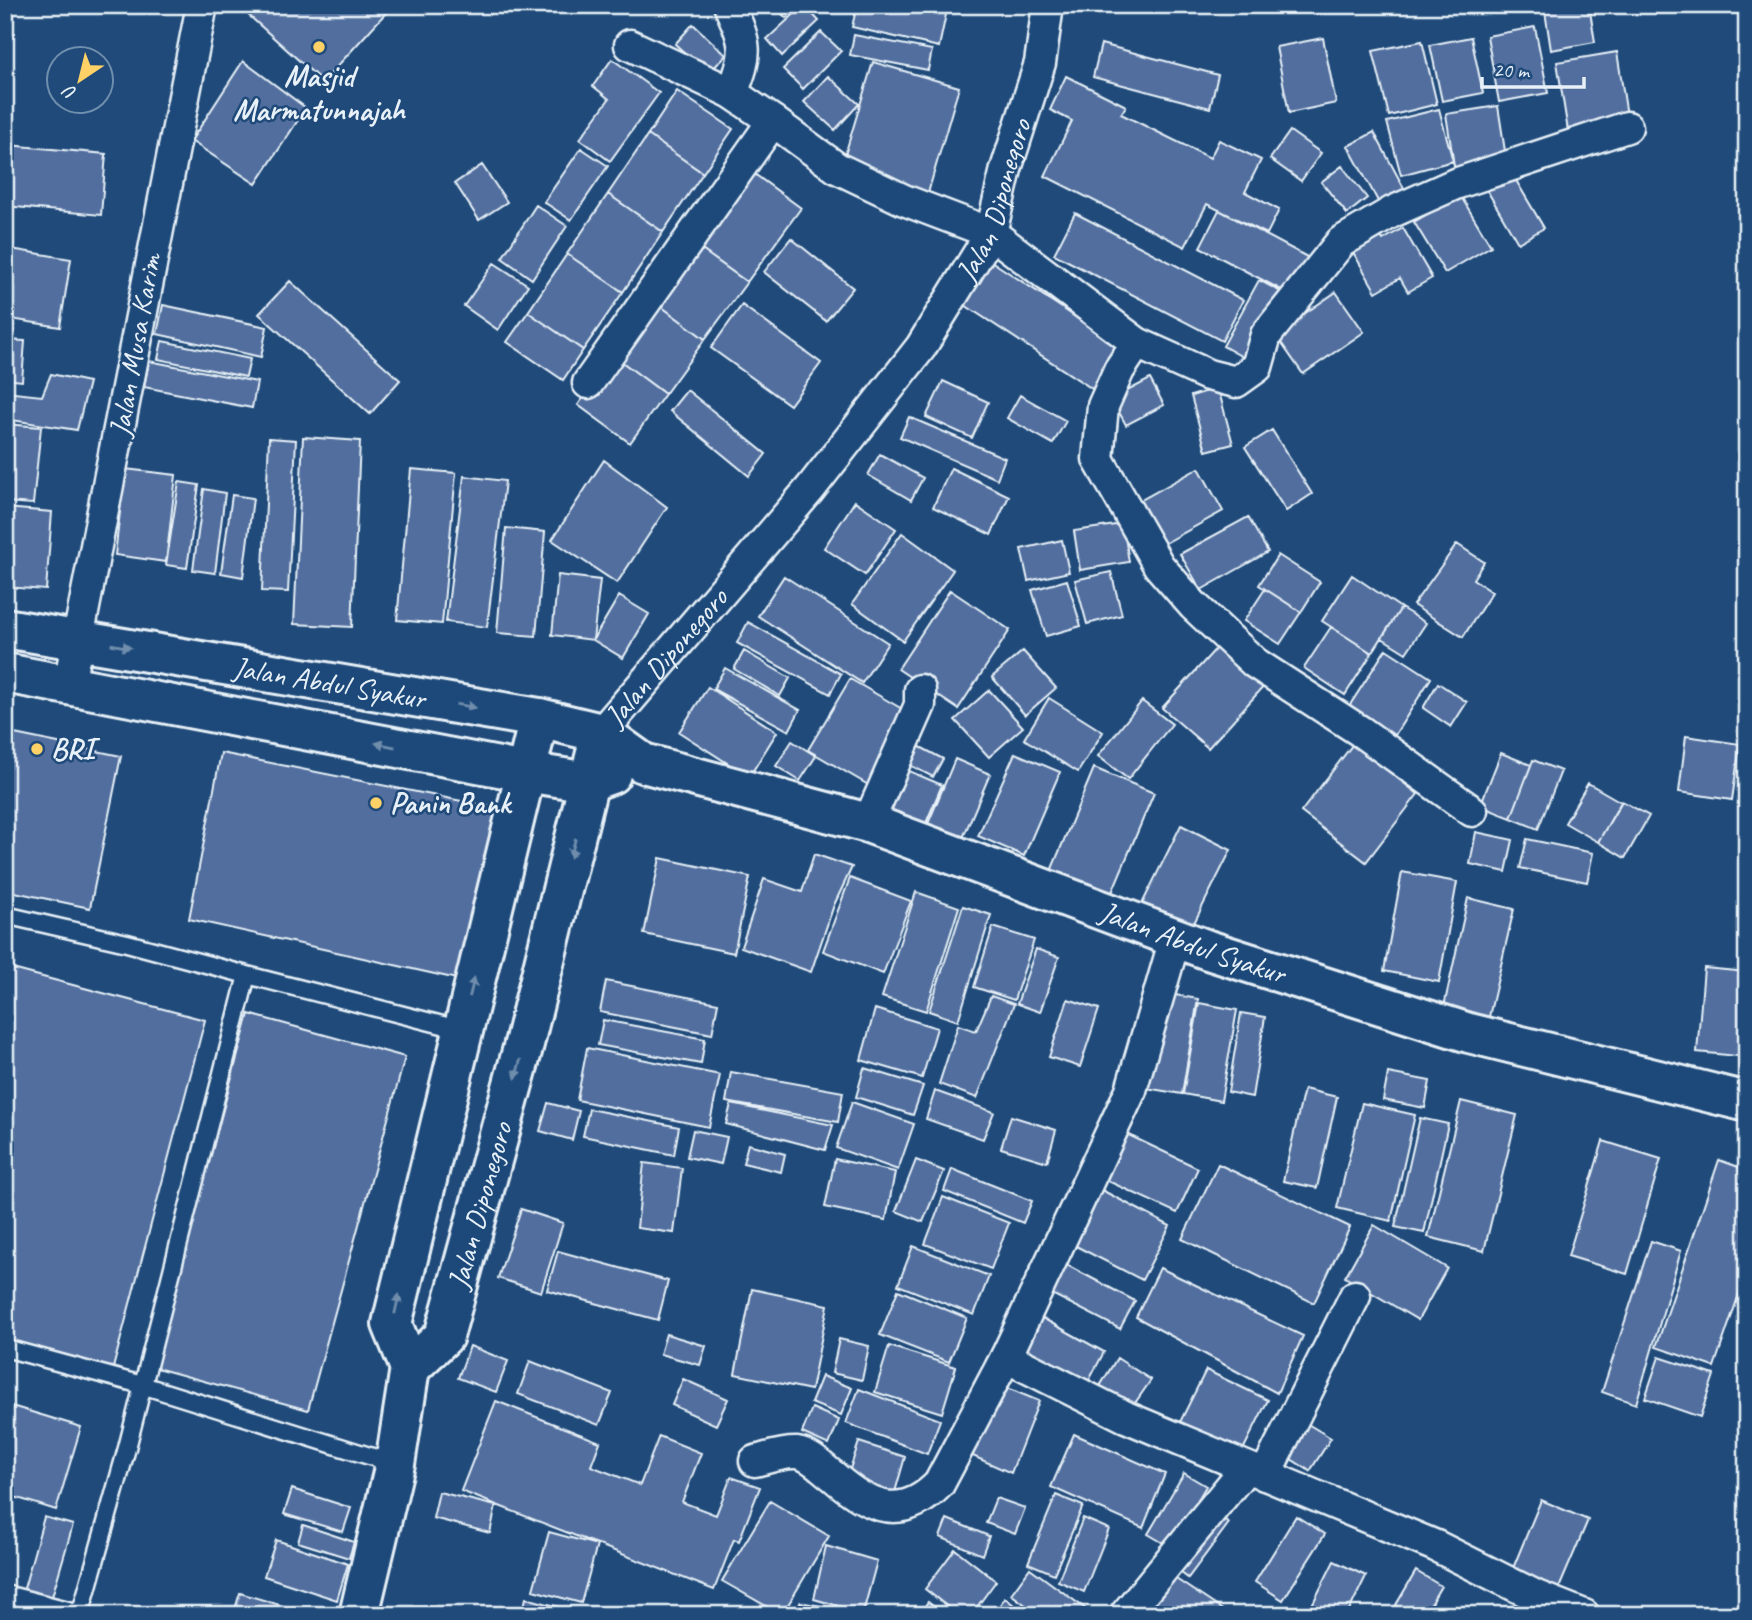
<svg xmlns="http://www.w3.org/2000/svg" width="1752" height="1620" font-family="Caveat,sans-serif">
<rect width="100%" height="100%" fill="#1f4a7a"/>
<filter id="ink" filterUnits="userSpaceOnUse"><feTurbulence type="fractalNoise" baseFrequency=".0143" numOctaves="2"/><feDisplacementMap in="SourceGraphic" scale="14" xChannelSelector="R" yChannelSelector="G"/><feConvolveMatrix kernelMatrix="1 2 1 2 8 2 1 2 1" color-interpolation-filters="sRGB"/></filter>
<g filter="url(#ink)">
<path fill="#516e9e" stroke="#e8f1f8" stroke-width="2" d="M252 5H393L323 82 245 12Z
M774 5H799L786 18Z
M804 5 819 21 782 56 767 39Z
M857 5H948L939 47 852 27Z
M1544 5H1589L1595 42 1551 50Z
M693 24 726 55 708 74 675 44Z
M1535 27 1548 93 1499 102 1487 36Z
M821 32 841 51 803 89 783 69Z
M854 35 932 50 928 70 850 55Z
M1471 37 1483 93 1442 101 1430 45Z
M1323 38 1336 103 1289 113 1276 47Z
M1422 41 1437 104 1389 116 1373 51Z
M1101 44 1218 75 1210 108 1093 77Z
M1617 52 1628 122 1568 131 1557 62Z
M612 59 659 93 610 161 580 139 609 99 593 86Z
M243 61 306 108 256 184 191 141Z
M873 62 959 87 928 193 841 168Z
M828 76 859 104 835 130 804 102Z
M1066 76 1126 106 1121 114 1210 158 1219 140 1261 160 1245 192 1279 210 1267 234 1207 204 1185 247 1045 176 1072 121 1050 110Z
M677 91 733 129 703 173 648 135Z
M1498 106 1507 164 1455 172 1446 114Z
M1439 109 1453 161 1401 175 1387 122Z
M1290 131 1321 153 1301 181 1270 159Z
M1374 132 1406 192 1380 205 1348 146Z
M648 135 703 173 663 232 608 194Z
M8 145 106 154 101 215 5 206Z
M581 148 608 166 571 220 544 202Z
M482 165 507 202 479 220 455 183Z
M1342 166 1367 198 1347 214 1321 182Z
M749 170 801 208 747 282 695 245Z
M1511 172 1544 228 1518 243 1485 187Z
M608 194 663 232 623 292 567 254Z
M1460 195 1491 246 1445 273 1414 222Z
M536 205 567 226 532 279 502 258Z
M1219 210 1309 258 1289 294 1200 247Z
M1075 213 1243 300 1222 341 1054 254Z
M1403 228 1432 278 1408 292 1400 278 1376 292 1349 245 1376 229 1383 240Z
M791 238 853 288 826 321 764 272Z
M695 245 747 282 705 339 654 301Z
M5 248 71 259 60 327 5 318Z
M567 254 623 292 583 350 528 312Z
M982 255 1121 347 1094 390 954 298Z
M494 263 528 285 498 330 464 306Z
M1259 280 1285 294 1248 360 1223 346Z
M290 281 400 380 370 414 259 314Z
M1336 292 1364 332 1303 374 1275 334Z
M654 301 705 339 665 394 614 356Z
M163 305 267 327 261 357 157 334Z
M742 305 821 363 790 405 711 348Z
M528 312 583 350 563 380 507 342Z
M5 340 25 341 22 381 5 379Z
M162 341 250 359 246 377 158 359Z
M614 356 665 394 630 443 578 405Z
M149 361 257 382 252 408 144 387Z
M51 374 89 382 77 430 5 419V392L42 396Z
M1150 379 1164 405 1126 425 1112 399Z
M943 381 988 402 972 438 926 417Z
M1218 388 1233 444 1206 451 1191 396Z
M687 390 766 454 749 476 670 411Z
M1020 395 1066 421 1053 444 1007 418Z
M909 417 1005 458 997 479 900 437Z
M5 424 41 427 33 504 5 502Z
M1272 430 1312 494 1286 511 1245 447Z
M303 437 360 441 352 627 294 624Z
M269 438 296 440 288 592 262 591Z
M880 454 923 478 911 500 868 475Z
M604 460 667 507 617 583 552 540Z
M951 468 1009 496 991 535 933 507Z
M1199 468 1223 511 1160 546 1136 503Z
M125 469 176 475 166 562 115 555Z
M411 469 456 473 442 624 397 620Z
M464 476 505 481 487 627 446 622Z
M179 482 199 485 187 568 166 565Z
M204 489 225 493 215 573 193 570Z
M232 495 253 498 243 577 221 573Z
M855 501 896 529 865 575 824 548Z
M5 508 52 512 46 590 5 587Z
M1248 517 1268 552 1201 590 1180 554Z
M1123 524 1129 562 1080 570 1074 531Z
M506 528 545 532 536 636 497 633Z
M902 533 953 570 903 641 852 604Z
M1062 540 1069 572 1028 581 1021 549Z
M1457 544 1484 562 1473 579 1492 592 1463 637 1413 605Z
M1278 555 1320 582 1301 612 1259 585Z
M1111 572 1122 615 1087 624 1075 580Z
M558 575 600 580 593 640 552 635Z
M1352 575 1401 608 1372 653 1322 621Z
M784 576 888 643 862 683 758 616Z
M1067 580 1081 626 1046 636 1032 590Z
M1265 589 1301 612 1280 644 1244 621Z
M950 590 1010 630 958 709 898 669Z
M619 596 649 614 623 658 593 640Z
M1401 608 1426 623 1406 653 1382 638Z
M748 622 841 674 830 694 737 643Z
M1331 627 1372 653 1345 695 1304 668Z
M1220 644 1265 685 1208 748 1162 708Z
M1386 649 1431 678 1391 741 1346 711Z
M744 651 790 678 780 696 734 669Z
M1023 651 1056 688 1025 715 992 677Z
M725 668 800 710 789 731 713 689Z
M850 679 911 714 870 786 808 750Z
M1438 683 1467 702 1451 727 1423 708Z
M708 687 777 732 749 777 679 732Z
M989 690 1023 727 989 757 955 720Z
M1049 698 1103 732 1078 772 1024 739Z
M1142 701 1172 724 1128 779 1098 756Z
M5 732 121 756 90 908 5 890Z
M1686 736 1740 744 1732 800 1679 792Z
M792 741 816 756 800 781 776 766Z
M909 741 943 759 933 777 900 760Z
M1353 744 1418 794 1366 862 1301 812Z
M221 753 507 810 466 981 189 919Z
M1015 753 1060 772 1024 856 978 836Z
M1501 753 1531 765 1511 818 1480 806Z
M955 759 990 774 957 852 922 838Z
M1533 760 1561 771 1538 829 1511 818Z
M895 765 942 785 921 835 874 815Z
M1094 768 1154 793 1105 909 1046 883Z
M1588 783 1621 802 1598 842 1565 823Z
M1622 801 1649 816 1625 858 1598 842Z
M1181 825 1231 850 1189 933 1140 908Z
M1476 832 1513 840 1506 872 1470 864Z
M1527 839 1593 853 1587 882 1520 868Z
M814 854 852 867 834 905 811 972 741 947 764 879 802 892Z
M660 858 750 877 734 953 644 934Z
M1402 872 1457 882 1439 982 1384 971Z
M850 878 911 901 883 974 823 951Z
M916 892 959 907 926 1011 882 997Z
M1468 898 1514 909 1488 1021 1443 1011Z
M963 906 991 915 958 1021 929 1011Z
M993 927 1034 940 1014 1000 974 987Z
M1036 949 1059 957 1040 1012 1017 1004Z
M5 967 205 1020 113 1368 5 1339Z
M1704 968 1747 972V1057L1697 1052Z
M606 981 718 1003 712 1034 600 1012Z
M1164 993 1198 999 1182 1094 1146 1088Z
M991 996 1014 1004 977 1098 939 1084 958 1025 976 1031Z
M1068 999 1099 1009 1080 1067 1049 1057Z
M1199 1003 1237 1010 1221 1101 1183 1094Z
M875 1009 937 1028 922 1078 861 1060Z
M1241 1013 1265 1017 1252 1097 1228 1092Z
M249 1014 405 1057 308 1410 153 1367Z
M603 1020 705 1039 701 1064 598 1045Z
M587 1048 720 1075 709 1127 577 1100Z
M864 1068 923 1086 913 1115 856 1097Z
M731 1072 843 1092 838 1122 726 1102Z
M1388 1073 1430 1081 1425 1108 1383 1100Z
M1304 1089 1337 1097 1317 1188 1283 1181Z
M935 1091 994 1112 983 1139 926 1119Z
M1461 1101 1517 1115 1484 1251 1428 1237Z
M852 1102 914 1124 898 1170 836 1148Z
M548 1103 579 1111 572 1140 540 1131Z
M1362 1103 1415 1115 1391 1221 1337 1208Z
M731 1104 833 1125 825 1150 726 1124Z
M589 1109 679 1127 674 1155 583 1136Z
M1011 1116 1056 1130 1047 1162 1001 1148Z
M1420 1118 1448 1124 1424 1233 1395 1227Z
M1116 1129 1198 1168 1177 1213 1095 1175Z
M693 1130 727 1137 721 1164 687 1157Z
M1603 1141 1661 1159 1627 1274 1568 1256Z
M748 1144 785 1154 781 1172 743 1163Z
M835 1159 895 1172 886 1220 825 1207Z
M916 1160 944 1171 923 1222 896 1211Z
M1719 1160 1747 1170V1271L1714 1367 1656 1347Z
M644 1163 682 1168 674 1233 637 1228Z
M1218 1164 1350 1227 1314 1303 1182 1239Z
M952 1169 1032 1201 1023 1223 944 1191Z
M1096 1187 1170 1226 1142 1280 1068 1242Z
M943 1197 1009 1223 991 1269 925 1244Z
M521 1209 563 1223 541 1292 498 1278Z
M1374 1225 1447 1268 1418 1320 1345 1277Z
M1651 1241 1681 1251 1636 1404 1602 1392Z
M913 1246 989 1276 974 1315 898 1285Z
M558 1251 668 1281 658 1320 547 1290Z
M1063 1263 1135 1301 1120 1329 1048 1292Z
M1160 1268 1303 1336 1277 1393 1136 1317Z
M752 1289 828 1305 811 1390 735 1374Z
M898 1290 967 1318 949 1362 880 1335Z
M1035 1314 1104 1352 1083 1392 1016 1354Z
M666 1334 706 1346 700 1365 660 1354Z
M839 1339 869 1346 862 1380 832 1373Z
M470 1346 508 1361 496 1392 458 1378Z
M889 1346 956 1367 942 1413 875 1392Z
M1659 1357 1714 1375 1700 1417 1645 1398Z
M1117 1358 1151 1380 1126 1416 1094 1396Z
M530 1361 612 1393 599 1425 518 1394Z
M1206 1370 1268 1400 1238 1460 1177 1428Z
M822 1376 852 1388 841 1415 811 1403Z
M683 1379 728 1399 716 1425 672 1405Z
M995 1383 1039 1401 1011 1473 966 1453Z
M859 1389 940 1420 927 1454 846 1423Z
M496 1401 600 1442 591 1466 640 1485 659 1436 701 1453 682 1502 716 1515 731 1477 760 1487 739 1541 734 1539 714 1590 461 1491Z
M5 1404 81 1427 56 1510 5 1494Z
M812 1408 839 1420 829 1445 802 1433Z
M1301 1420 1331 1438 1310 1471 1280 1452Z
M1074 1434 1165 1474 1143 1528 1051 1487Z
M859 1442 905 1457 893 1499 845 1484Z
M1184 1473 1206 1486 1170 1547 1148 1534Z
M292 1489 351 1508 343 1532 284 1514Z
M439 1492 496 1506 490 1533 433 1518Z
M1056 1495 1083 1506 1054 1574 1028 1563Z
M996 1498 1025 1508 1015 1534 986 1523Z
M1541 1500 1588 1520 1557 1593 1511 1573Z
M770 1501 829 1536 782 1615 722 1581Z
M1217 1514 1229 1523 1188 1578 1176 1569Z
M1296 1516 1325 1534 1283 1600 1255 1582Z
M44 1517 73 1525 51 1600 23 1592Z
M1083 1518 1109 1529 1084 1592 1058 1581Z
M947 1519 989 1536 982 1555 940 1537Z
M303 1525 354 1542 349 1558 298 1542Z
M549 1532 597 1545 581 1603 533 1590Z
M276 1540 348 1564 337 1600 264 1576Z
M826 1546 877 1561 863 1613 814 1599Z
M955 1549 996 1581 971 1615H958L925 1589Z
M1334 1561 1366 1576 1347 1615H1307Z
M1030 1568 1094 1615H1039L1011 1594Z
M1416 1571 1441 1586 1424 1615H1390Z
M1170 1575 1227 1613 1226 1615H1144Z
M240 1593 313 1615H253L235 1609Z
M526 1598 574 1611 573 1615H522Z
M1005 1598 1027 1615H992Z
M800 1602 866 1615H797Z
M928 1602 945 1615H918Z"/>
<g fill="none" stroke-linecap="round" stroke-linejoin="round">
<defs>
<path id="lane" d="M5 915 127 943 247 975 127 1448 80 1615
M247 975 462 1030
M5 1348 142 1385 395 1464
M5 1594 80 1613"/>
<g id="street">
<path d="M729 5C747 45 749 52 732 93"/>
<path d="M630 45 732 93 773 121"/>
<path d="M1137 343 1119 370 1103 406 1098 459 1159 566 1193 605 1255 663 1360 731 1472 811"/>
<path d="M588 383 773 121 837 168 904 200 991 233 1137 343 1208 375 1236 382 1257 367 1266 335 1341 242 1392 212 1455 184 1627 127"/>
<path d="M69 684 202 5"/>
<path id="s1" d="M601 733 810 489 921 347 991 233 1006 169 1040 63 1048 5"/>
<path d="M868 823 920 705V690"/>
<path d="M1175 939 1131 1090 1006 1357 1126 1417 1436 1546 1536 1596 1584 1615"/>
<path d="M755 1461C768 1458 783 1452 797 1453 811 1455 822 1468 833 1476 869 1508 902 1522 939 1484L1006 1357"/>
<path d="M1265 1475 1355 1296"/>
<path d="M1125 1615 1246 1468"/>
</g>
<g id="secondary">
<path id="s2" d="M5 628 539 718 601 733 643 763 868 823 1208 950 1469 1033 1747 1102"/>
<path d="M5 673 525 772 589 782 611 774"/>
<path d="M410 1368 392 1324 539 718"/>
<path id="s3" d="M410 1368 444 1336 524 1044 601 733"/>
<path d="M359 1615 395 1464 410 1368"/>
</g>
</defs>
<use href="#lane" stroke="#e8f1f8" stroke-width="21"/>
<use href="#street" stroke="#e8f1f8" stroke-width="35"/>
<use href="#secondary" stroke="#e8f1f8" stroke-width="44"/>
<use href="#lane" stroke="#1f4a7a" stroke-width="16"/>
<use href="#street" stroke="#1f4a7a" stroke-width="30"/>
<use href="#secondary" stroke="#1f4a7a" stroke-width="38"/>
</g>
<defs><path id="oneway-solid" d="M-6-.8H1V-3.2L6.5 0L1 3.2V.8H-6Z" transform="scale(1.75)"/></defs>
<g fill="#6f8dac">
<use href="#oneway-solid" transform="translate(121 646) rotate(10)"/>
<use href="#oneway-solid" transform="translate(466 706) rotate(10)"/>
<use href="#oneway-solid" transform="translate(385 745) rotate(-169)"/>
<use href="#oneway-solid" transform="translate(573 848) rotate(104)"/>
<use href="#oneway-solid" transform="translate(472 987) rotate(-76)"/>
<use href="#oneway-solid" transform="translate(518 1069) rotate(105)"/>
<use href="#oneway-solid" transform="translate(397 1304) rotate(-77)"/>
</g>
</g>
<g fill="#ffd166" stroke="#1f4a7a" stroke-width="2.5">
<circle cx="319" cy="47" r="7"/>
<circle cx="37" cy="749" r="7"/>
<circle cx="376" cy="803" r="7"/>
</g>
<g text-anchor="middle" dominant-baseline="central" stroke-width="5" stroke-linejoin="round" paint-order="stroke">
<g font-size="30" font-weight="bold" fill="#e8f1f8" stroke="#1f4a7a" text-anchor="start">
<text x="319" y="76" text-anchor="middle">Masjid<tspan x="319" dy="34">Marmatunnajah</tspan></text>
<text x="51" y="749">BRI</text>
<text x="390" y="803">Panin Bank</text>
</g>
<g font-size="30" fill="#e8f1f8" stroke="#1f4a7a">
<text stroke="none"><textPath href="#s1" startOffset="667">Jalan Diponegoro</textPath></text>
<text transform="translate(135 345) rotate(-80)">Jalan Musa Karim</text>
<text stroke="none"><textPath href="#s1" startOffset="100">Jalan Diponegoro</textPath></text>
<text stroke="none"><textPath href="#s2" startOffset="329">Jalan Abdul Syakur</textPath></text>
<text stroke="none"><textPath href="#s2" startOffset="1236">Jalan Abdul Syakur</textPath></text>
<text stroke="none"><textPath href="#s3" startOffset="182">Jalan Diponegoro</textPath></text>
</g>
</g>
<rect width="1752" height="1620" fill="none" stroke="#1f4a7a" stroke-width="28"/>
<rect x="14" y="14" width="1724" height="1592" fill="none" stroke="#e8f1f8" stroke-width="2.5" filter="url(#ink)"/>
<g transform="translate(80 80) rotate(215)"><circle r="33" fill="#1f4a7a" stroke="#6f8dac" stroke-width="2"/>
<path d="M0-5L12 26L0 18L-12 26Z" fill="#ffd166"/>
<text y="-10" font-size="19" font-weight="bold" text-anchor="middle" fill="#e8f1f8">U</text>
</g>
<path d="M1482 77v10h102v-10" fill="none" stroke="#e8f1f8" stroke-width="3.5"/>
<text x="1493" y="77" font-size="21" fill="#e8f1f8" stroke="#1f4a7a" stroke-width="5" paint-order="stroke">20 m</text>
</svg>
